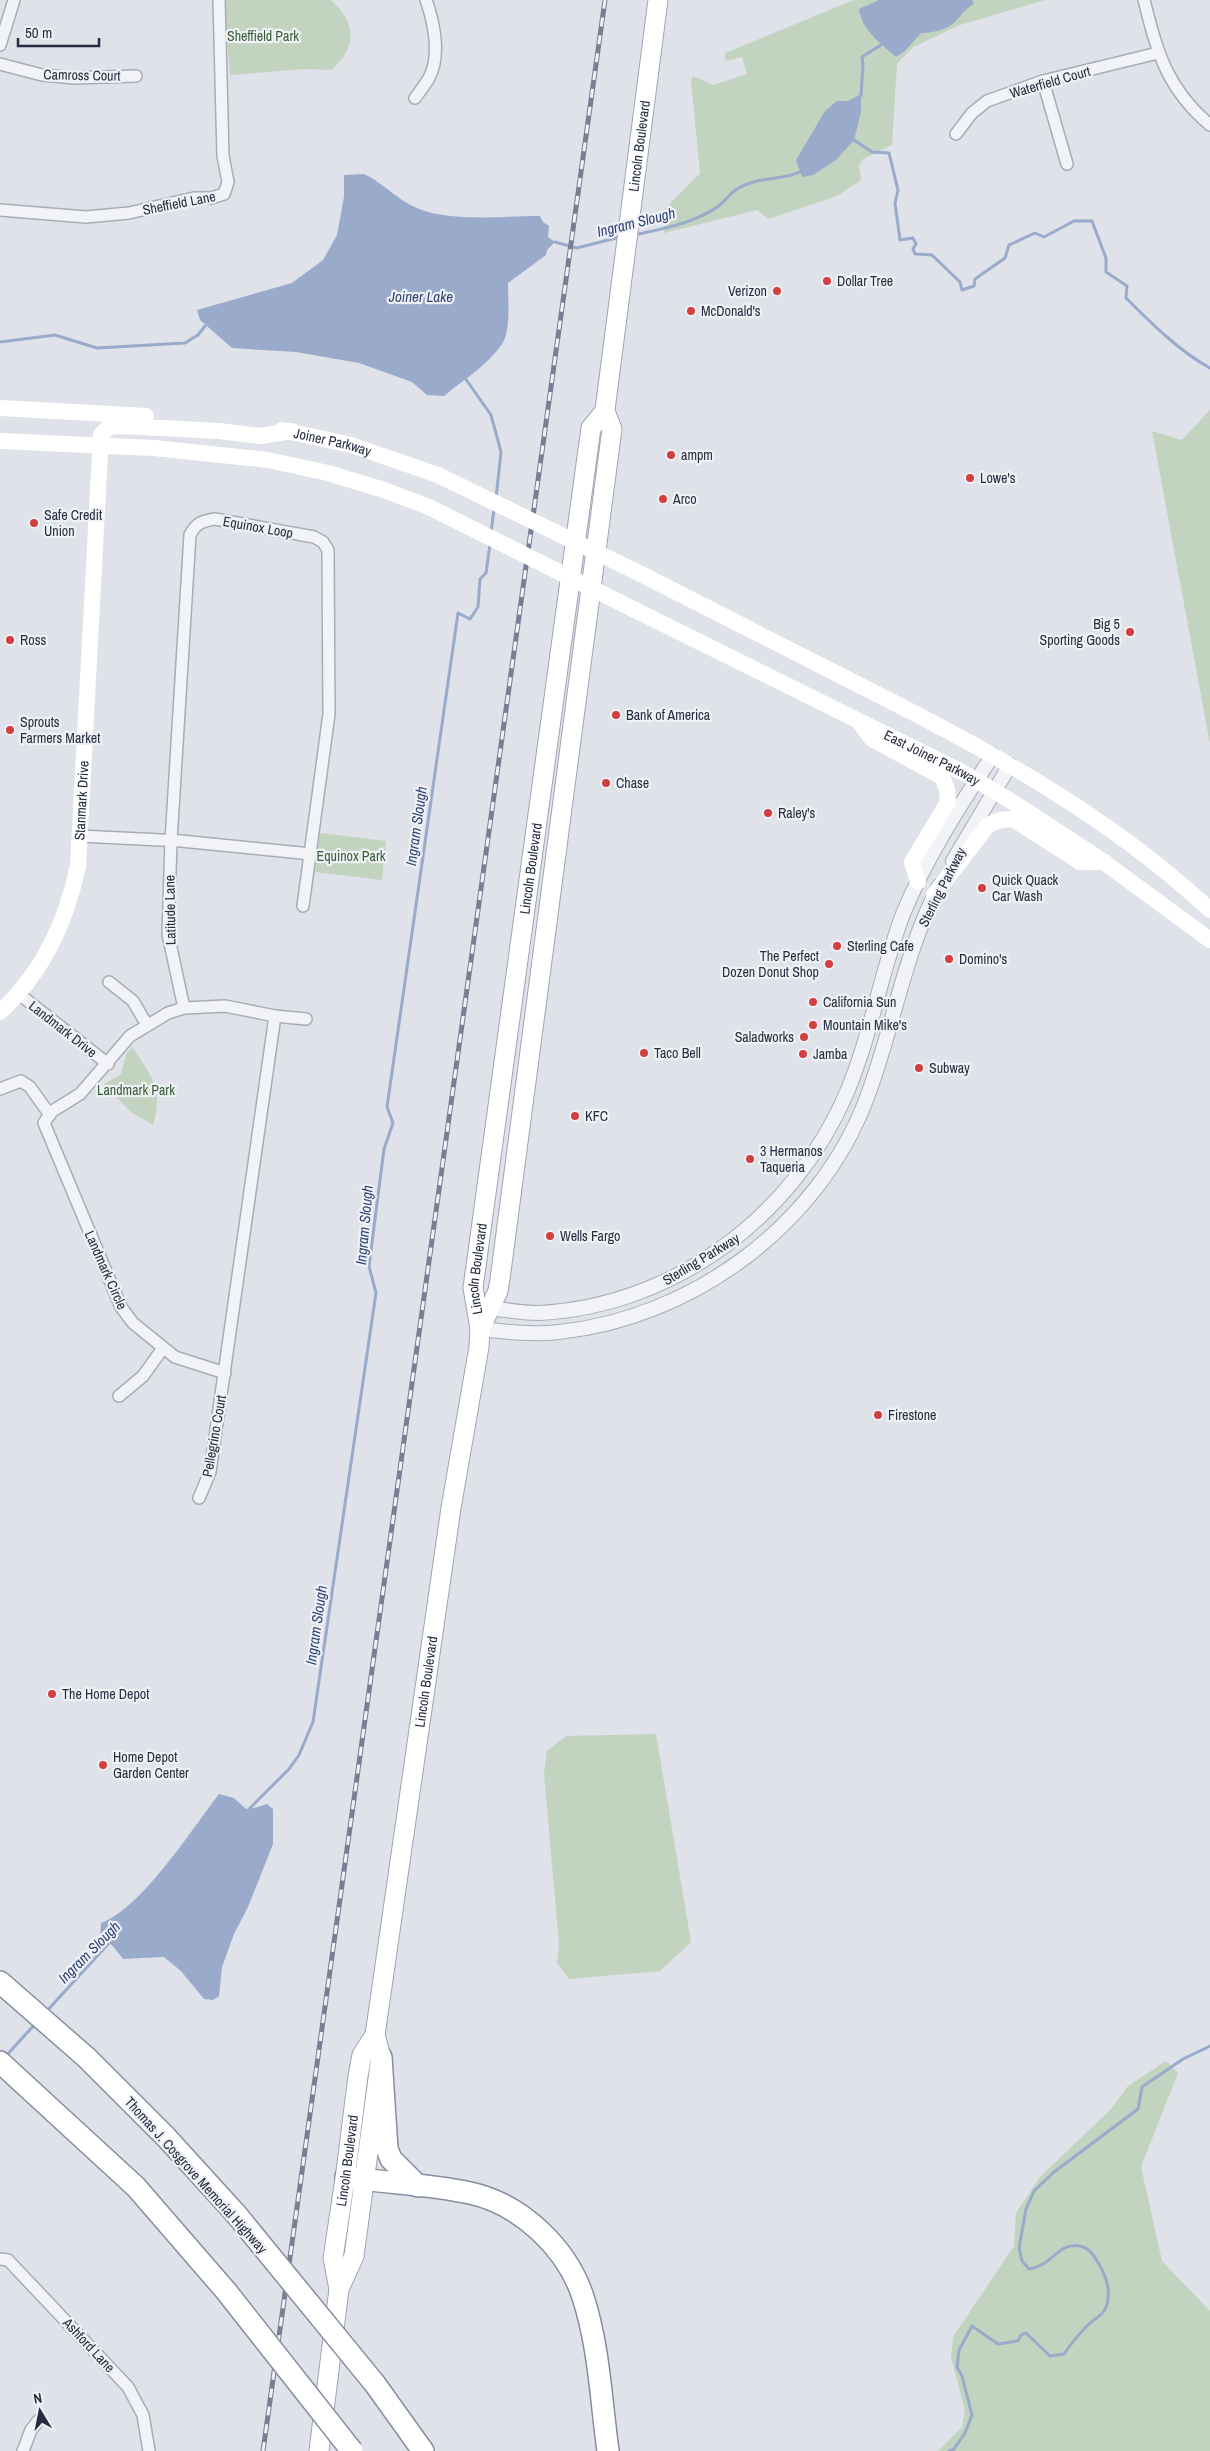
<svg xmlns="http://www.w3.org/2000/svg" width="1210" height="2451" font-family="'Archivo Narrow',sans-serif">
  <style>
    .green { fill: #c2d3c0 }
    .water { fill: #99aaca }
    .lines { fill: none; stroke-linecap: round; stroke-linejoin: round }
    .stream { stroke: #99aaca; stroke-width: 3 }
    .minor-casing { stroke: #a8acb7; stroke-width: 14 }
    .tertiary-casing { stroke: #a8acb7; stroke-width: 16 }
    .primary-casing { stroke: #9ea4b5; stroke-width: 21 }
    .motorway-casing { stroke: #868da0; stroke-width: 24 }
    .minor { stroke: #f2f3f7; stroke-width: 11 }
    .tertiary { stroke: #f2f3f7; stroke-width: 14 }
    .secondary { stroke: #fff; stroke-width: 16 }
    .primary { stroke: #fff; stroke-width: 19 }
    .motorway { stroke: #fff; stroke-width: 21 }
    .rail-casing { stroke: #787e93; stroke-width: 5 }
    .rail { stroke: #eff1f6; stroke-width: 3; stroke-dasharray: 9; stroke-linecap: butt }
    .motorway-bridge-casing { stroke: #868da0; stroke-width: 24; stroke-linecap: butt }
    .secondary-bridge { stroke: #fff; stroke-width: 16 }
    .motorway-bridge { stroke: #fff; stroke-width: 21 }
    .poi-dot { fill: #d33f40; stroke: #eff1f6; stroke-width: 2 }
    .labels { text-anchor: middle; dominant-baseline: central; stroke-width: 4.5; stroke-linejoin: round; paint-order: stroke }
    .park-label { font-size: 14px; fill: #365d34; stroke: #eff1f6 }
    .street-label { font-size: 14px; fill: #272d41; stroke: #eff1f6 }
    .poi-label { font-size: 14px; fill: #272d41; stroke: #eff1f6; text-anchor: start }
    .water-label { font-size: 15px; font-style: italic; fill: #304576; stroke: #eff1f6 }
  </style>
  <rect width="100%" height="100%" fill="#dfe2e9"/>
  <g class="green">
    <path d="M224,0H331C356,23 358,47 331,70L306,69L230,75Z"/>
    <polygon points="854,0 1045,0 960,25 913,47 897,64 892,145 863,159 859,166 861,180 837,196 768,219 757,210 664,233 663,211 700,173 691,80 693,76 713,85 747,74 742,57 725,61 725,53"/>
    <polygon points="1210,410 1210,744 1152,431 1182,440"/>
    <polygon points="320,833 386,841 382,880 315,872"/>
    <path d="M132,1047C151,1075 164,1089 153,1125L131,1112L104,1084L121,1074L126,1055Z"/>
    <polygon points="656,1734 691,1942 660,1971 569,1979 557,1963 559,1944 544,1773 547,1751 566,1736"/>
    <polygon points="1166,2061 1178,2073 1141,2167 1162,2261 1210,2311 1210,2451 938,2451 962,2427 965,2411 951,2357 953,2337 1014,2246 1016,2213 1040,2177 1111,2109 1128,2086"/>
  </g>
  <g class="water">
    <path d="M879,0H972L974,4C961,12 964,13 956,21C947,30 932,33 921,33L905,51L896,57C882,45 861,29 859,9Z"/>
    <polygon points="861,94 861,112 854,140 836,160 813,175 802,177 796,160 825,111 837,101 848,101"/>
    <path d="M364,174C384,183 398,201 419,209C453,222 503,216 540,216L543,222L549,226L548,237L555,242L547,250L546,255L508,283C508,299 511,331 502,344C488,365 463,380 444,396L427,395L412,382L359,363L296,352L232,348L200,320L197,310L292,283L323,260L337,235L344,197V175Z"/>
    <path d="M219,1794L234,1798L247,1810L267,1804L273,1809V1844L248,1907L234,1934L222,1967L219,1996L213,2000L204,1999L181,1971L164,1957L123,1959L112,1945L100,1939L101,1923C142,1908 192,1829 219,1794Z"/>
  </g>
  <g class="lines">
    <g class="stream">
      <polyline points="861,96 863,65 862,57 884,43"/>
      <path d="M851,138L872,152L889,153L898,190L895,203L900,240L913,238L916,244L913,249L915,254L932,255L960,282L962,290L974,286L975,279L1005,258L1009,245L1035,233L1044,237L1074,221H1092L1106,258V272L1127,286L1126,298C1151,323 1179,351 1210,368"/>
      <path d="M634,235C662,229 696,223 720,205C726,200 730,193 737,189C757,176 783,181 802,171"/>
      <polyline points="555,242 577,248 620,237"/>
      <polyline points="0,342 55,335 97,348 185,343 198,335 205,326"/>
      <polyline points="465,378 491,415 501,452 496,498"/>
      <polyline points="491,533 494,509"/>
      <polyline points="246,1812 289,1769 299,1755 313,1722 376,1293 369,1266 384,1149 393,1123 387,1107 458,613 470,619 478,607 480,579 486,573 490,544"/>
      <polyline points="45,2013 110,1942"/>
      <polyline points="5,2057 36,2023"/>
      <path d="M949,2451L954,2449L965,2433L972,2415L962,2376L957,2367L959,2350L972,2326L998,2344L1018,2341L1021,2335L1026,2333L1050,2356L1064,2354C1071,2344 1078,2335 1086,2327C1091,2321 1100,2317 1104,2311C1113,2295 1107,2278 1099,2264C1094,2256 1090,2248 1080,2246C1058,2242 1052,2266 1029,2269L1022,2261L1019,2248L1026,2209L1034,2191L1054,2172L1138,2109L1142,2087L1183,2059L1210,2046"/>
    </g>
    <g class="minor-casing">
      <g id="minor">
        <path d="M1144,0C1157,52 1167,89 1210,125"/>
        <polyline points="0,45 14,0"/>
        <polyline points="0,64 42,75 75,78 136,76"/>
        <polyline points="1043,81 1067,164"/>
        <path d="M415,98C420,91 425,85 429,78C441,56 434,22 426,0"/>
        <polyline points="956,134 972,113 987,101 1043,81 1158,53"/>
        <polyline points="0,210 86,217 129,213 194,198 211,198 224,194 228,182 223,156 219,0"/>
        <polyline points="80,836 181,841 311,854"/>
        <polyline points="109,982 133,1001 147,1025"/>
        <polyline points="19,994 108,1064"/>
        <path d="M184,1008L168,934L171,841L190,535C196,523 202,521 215,519L314,537L323,542L328,550L329,714L303,906"/>
        <polyline points="275,1016 306,1019"/>
        <polyline points="0,1089 21,1081 30,1087 50,1115"/>
        <polyline points="119,1396 143,1376 163,1348"/>
        <polyline points="199,1498 210,1472 275,1016 225,1006 184,1008 168,1013 130,1036 80,1094 51,1112 44,1123 121,1307 133,1323 175,1357 225,1373"/>
        <polyline points="0,2259 8,2260 128,2387 143,2415 149,2451"/>
        <polyline points="23,2451 31,2430 38,2421"/>
      </g>
    </g>
    <g class="tertiary-casing">
      <g id="tertiary">
        <polyline points="953,861 1010,765"/>
        <path d="M482,1307C500,1309 520,1313 539,1313C675,1306 795,1215 847,1092C871,1035 881,972 903,914C926,858 960,805 993,755"/>
        <path d="M480,1329C507,1332 533,1335 559,1332C692,1318 818,1226 866,1100C893,1030 904,953 939,886"/>
      </g>
    </g>
    <g class="primary-casing">
      <g id="primary">
        <path id="s4" d="M480,1329L498,1291L500,1279L612,429L605,411L606,402L658,0"/>
        <path id="s5" d="M339,2289L333,2258L345,2179L358,2076L362,2055L375,2035"/>
        <path id="s6" d="M319,2451L339,2289L354,2256L381,2057L375,2035L451,1508L479,1347L480,1329L473,1288L591,428L605,411"/>
      </g>
    </g>
    <g class="motorway-casing">
      <g id="motorway">
        <polyline points="0,1982 87,2058 166,2137 236,2214"/>
        <polyline points="381,2057 387,2149 391,2159 418,2186"/>
        <polyline points="0,2062 136,2187 226,2291"/>
        <path d="M346,2177C387,2183 429,2184 470,2193C521,2204 567,2248 583,2297C599,2346 601,2400 608,2451"/>
        <polyline points="375,2384 423,2451"/>
      </g>
    </g>
    <use href="#minor" class="minor"/>
    <use href="#tertiary" class="tertiary"/>
    <g class="secondary">
      <polyline points="0,408 146,416"/>
      <path id="s1" d="M282,430L351,445L438,475"/>
      <polyline points="0,441 154,448 268,460 328,473 384,490 429,507"/>
      <path d="M641,574C713,611 785,647 857,684C983,747 1107,814 1210,910"/>
      <path id="s2" d="M633,609L962,772L1019,806L1101,860L1210,940"/>
      <polyline points="860,723 872,739 942,777 947,789 948,802 912,862 918,882"/>
      <polyline points="934,895 988,825 1000,820 1013,819 1080,862 1105,862"/>
      <path id="s3" d="M0,1012C43,973 66,923 78,866L101,435L109,427L122,426L219,431L260,436L292,431"/>
    </g>
    <use href="#primary" class="primary"/>
    <use href="#motorway" class="motorway"/>
    <g class="rail-casing">
      <polyline id="rail" points="263,2451 605,0"/>
    </g>
    <use href="#rail" class="rail"/>
    <g class="motorway-bridge-casing">
      <g id="motorway-bridge">
        <polyline points="236,2214 375,2384"/>
        <polyline points="226,2291 352,2451"/>
      </g>
    </g>
    <g class="secondary-bridge">
      <polyline points="438,475 641,574"/>
      <polyline points="429,507 633,609"/>
    </g>
    <use href="#motorway-bridge" class="motorway-bridge"/>
  </g>
  <g class="poi-dot">
    <circle cx="827" cy="281" r="5"/>
    <circle cx="777" cy="291" r="5"/>
    <circle cx="691" cy="311" r="5"/>
    <circle cx="671" cy="455" r="5"/>
    <circle cx="970" cy="478" r="5"/>
    <circle cx="663" cy="499" r="5"/>
    <circle cx="34" cy="523" r="5"/>
    <circle cx="1130" cy="632" r="5"/>
    <circle cx="10" cy="640" r="5"/>
    <circle cx="616" cy="715" r="5"/>
    <circle cx="10" cy="730" r="5"/>
    <circle cx="606" cy="783" r="5"/>
    <circle cx="768" cy="813" r="5"/>
    <circle cx="982" cy="888" r="5"/>
    <circle cx="837" cy="946" r="5"/>
    <circle cx="949" cy="959" r="5"/>
    <circle cx="829" cy="964" r="5"/>
    <circle cx="813" cy="1002" r="5"/>
    <circle cx="813" cy="1025" r="5"/>
    <circle cx="804" cy="1037" r="5"/>
    <circle cx="644" cy="1053" r="5"/>
    <circle cx="803" cy="1054" r="5"/>
    <circle cx="919" cy="1068" r="5"/>
    <circle cx="575" cy="1116" r="5"/>
    <circle cx="750" cy="1159" r="5"/>
    <circle cx="550" cy="1236" r="5"/>
    <circle cx="878" cy="1415" r="5"/>
    <circle cx="52" cy="1694" r="5"/>
    <circle cx="103" cy="1765" r="5"/>
  </g>
  <g class="labels">
    <g class="park-label">
      <text x="263" y="36">Sheffield Park</text>
      <text x="351" y="856">Equinox Park</text>
      <text x="136" y="1090">Landmark Park</text>
    </g>
    <g class="street-label">
      <text transform="translate(82 75) rotate(1)">Camross Court</text>
      <text transform="translate(1050 82) rotate(-16)">Waterfield Court</text>
      <text stroke="none"><textPath href="#s4" startOffset="1198">Lincoln Boulevard</textPath></text>
      <text transform="translate(179 203) rotate(-11)">Sheffield Lane</text>
      <text stroke="none"><textPath href="#s1" startOffset="52">Joiner Parkway</textPath></text>
      <text transform="translate(258 527) rotate(10)">Equinox Loop</text>
      <text stroke="none"><textPath href="#s2" startOffset="334">East Joiner Parkway</textPath></text>
      <text stroke="none"><textPath href="#s3" startOffset="234">Stanmark Drive</textPath></text>
      <text stroke="none"><textPath href="#s6" startOffset="1602">Lincoln Boulevard</textPath></text>
      <text transform="translate(942 887) rotate(-63)">Sterling Parkway</text>
      <text transform="translate(170 910) rotate(-91)">Latitude Lane</text>
      <text transform="translate(63 1029) rotate(38)">Landmark Drive</text>
      <text transform="translate(701 1259) rotate(-31)">Sterling Parkway</text>
      <text stroke="none"><textPath href="#s6" startOffset="1198">Lincoln Boulevard</textPath></text>
      <text transform="translate(106 1270) rotate(66)">Landmark Circle</text>
      <text transform="translate(214 1436) rotate(-80)">Pellegrino Court</text>
      <text stroke="none"><textPath href="#s6" startOffset="780">Lincoln Boulevard</textPath></text>
      <text stroke="none"><textPath href="#s5" startOffset="130">Lincoln Boulevard</textPath></text>
      <text transform="translate(196 2175) rotate(48)">Thomas J. Cosgrove Memorial Highway</text>
      <text transform="translate(89 2345) rotate(47)">Ashford Lane</text>
    </g>
    <g class="poi-label">
      <text x="837" y="281">Dollar Tree</text>
      <text x="767" y="291" text-anchor="end">Verizon</text>
      <text x="701" y="311">McDonald's</text>
      <text x="681" y="455">ampm</text>
      <text x="980" y="478">Lowe's</text>
      <text x="673" y="499">Arco</text>
      <text x="44" y="515">Safe Credit<tspan x="44" dy="16">Union</tspan></text>
      <text x="1120" y="624" text-anchor="end">Big 5<tspan x="1120" dy="16">Sporting Goods</tspan></text>
      <text x="20" y="640">Ross</text>
      <text x="626" y="715">Bank of America</text>
      <text x="20" y="722">Sprouts<tspan x="20" dy="16">Farmers Market</tspan></text>
      <text x="616" y="783">Chase</text>
      <text x="778" y="813">Raley's</text>
      <text x="992" y="880">Quick Quack<tspan x="992" dy="16">Car Wash</tspan></text>
      <text x="847" y="946">Sterling Cafe</text>
      <text x="819" y="956" text-anchor="end">The Perfect<tspan x="819" dy="16">Dozen Donut Shop</tspan></text>
      <text x="959" y="959">Domino's</text>
      <text x="823" y="1002">California Sun</text>
      <text x="823" y="1025">Mountain Mike's</text>
      <text x="794" y="1037" text-anchor="end">Saladworks</text>
      <text x="654" y="1053">Taco Bell</text>
      <text x="813" y="1054">Jamba</text>
      <text x="929" y="1068">Subway</text>
      <text x="585" y="1116">KFC</text>
      <text x="760" y="1151">3 Hermanos<tspan x="760" dy="16">Taqueria</tspan></text>
      <text x="560" y="1236">Wells Fargo</text>
      <text x="888" y="1415">Firestone</text>
      <text x="62" y="1694">The Home Depot</text>
      <text x="113" y="1757">Home Depot<tspan x="113" dy="16">Garden Center</tspan></text>
    </g>
    <g class="water-label">
      <text transform="translate(636 222) rotate(-14)">Ingram Slough</text>
      <text x="421" y="296">Joiner Lake</text>
      <text transform="translate(416 826) rotate(-82)">Ingram Slough</text>
      <text transform="translate(364 1225) rotate(-85)">Ingram Slough</text>
      <text transform="translate(316 1625) rotate(-82)">Ingram Slough</text>
      <text transform="translate(89 1952) rotate(-45)">Ingram Slough</text>
    </g>
  </g>
  <g transform="translate(40 2411) rotate(350)" stroke="#eff1f6" stroke-width="4" paint-order="stroke">
  <path d="M0-4L9 19L0 12L-9 19Z" fill="#272d41"/>
  <text y="-8" font-size="14" font-weight="bold" text-anchor="middle" fill="#272d41">N</text>
  </g>
  <path d="M18 38v8h81v-8" fill="none" stroke="#272d41" stroke-width="2.5"/>
  <text x="25" y="38" font-size="15" fill="#272d41" stroke="#eff1f6" stroke-width="4" paint-order="stroke">50 m</text>
</svg>
